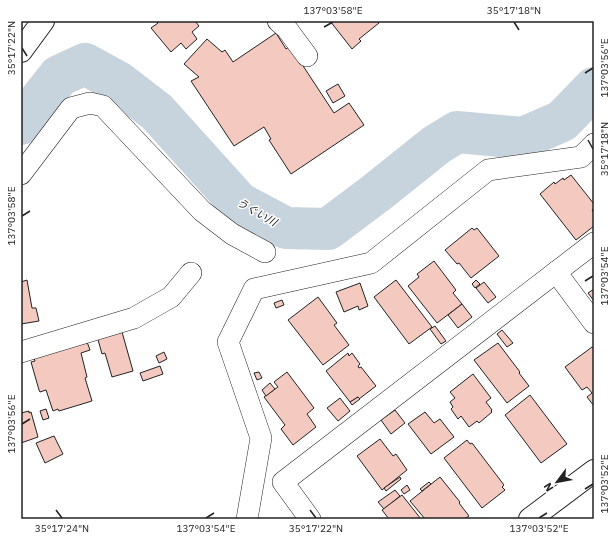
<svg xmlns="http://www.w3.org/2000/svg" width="615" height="540" font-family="'IBM Plex Sans','Noto Sans JP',sans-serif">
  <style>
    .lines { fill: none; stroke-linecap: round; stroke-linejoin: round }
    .river { stroke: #c7d3dd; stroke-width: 42 }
    .building { fill: #f3c9c0; stroke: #222 }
    .street-casing { stroke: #222; stroke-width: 22 }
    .secondary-casing { stroke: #222; stroke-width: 24 }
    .primary-casing { stroke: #222; stroke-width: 24 }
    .street { stroke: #fff; stroke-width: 21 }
    .secondary { stroke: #fff; stroke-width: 22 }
    .primary { stroke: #fff; stroke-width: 22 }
    .ticks { fill: none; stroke: #222; stroke-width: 1.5 }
    .labels { text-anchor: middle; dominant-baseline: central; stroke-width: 3; stroke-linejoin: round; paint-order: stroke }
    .water-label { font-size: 11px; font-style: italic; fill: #222; stroke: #fff }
    .neatline { fill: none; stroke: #222; stroke-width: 1.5 }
    .ticks-label { font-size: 10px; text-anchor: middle; fill: #222 }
  </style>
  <rect width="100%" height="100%" fill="#fff"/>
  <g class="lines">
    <polyline class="river" points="21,124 59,76 85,64 118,82 157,112 239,203 286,228 328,229 376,193 436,145 457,132 523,138 562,121 594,88"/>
  </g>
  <g class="building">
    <polygon points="156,21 195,21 199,26 192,32 197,39 186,49 181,43 171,52 151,28 158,23"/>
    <polygon points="330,21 377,21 379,23 359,39 361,41 352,49"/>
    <polygon points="276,33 286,49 290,46 334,113 349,103 364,125 291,174 269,140 271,139 264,127 234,146 191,81 199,77 184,64 207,39 222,52 225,50 233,62"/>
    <polygon points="338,84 345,96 333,103 326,91"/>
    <polygon points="571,175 594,204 594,209 592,210 594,213 594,226 576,240 540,194 554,182 555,184 563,178 564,180"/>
    <polygon points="472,228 474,230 477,228 499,256 471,278 459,263 457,264 445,250"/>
    <polygon points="434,261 456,290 453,293 462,304 437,323 408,286 419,277 417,274"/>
    <polygon points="27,280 32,308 36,308 39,321 21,324 21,282"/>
    <polygon points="396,280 432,327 409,344 374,297"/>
    <polygon points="476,280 480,284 475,288 472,284"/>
    <polygon points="484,282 496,297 488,303 476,288"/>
    <polygon points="360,283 368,306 359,310 358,306 344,312 336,292"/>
    <polygon points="594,289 594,301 588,293"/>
    <polygon points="318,297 337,323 334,325 349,345 323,365 288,320"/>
    <polygon points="282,300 284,305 276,308 274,303"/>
    <polygon points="462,304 472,317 458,328 448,315"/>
    <polygon points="435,326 446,341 441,344 430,329"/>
    <polygon points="502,330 513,343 507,347 497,334"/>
    <polygon points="122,332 133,371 112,377 105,353 102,354 97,336"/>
    <polygon points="86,339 90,350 81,353 87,377 85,378 92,401 59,411 58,409 53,411 46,390 40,392 39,390 31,362 35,361 32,353"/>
    <polygon points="498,343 520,372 519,373 529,386 507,403 474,360"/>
    <polygon points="592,347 594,349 594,406 587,397 592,393 587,387 582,390 565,367"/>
    <polygon points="164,352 167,359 159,363 156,356"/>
    <polygon points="348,353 349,356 352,353 360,364 358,366 359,368 361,367 376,386 359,399 358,397 350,402 326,371"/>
    <polygon points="160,366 163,374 143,381 140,373"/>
    <polygon points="259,372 262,378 257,380 254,373"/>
    <polygon points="287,372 314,408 307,414 316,427 293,445 281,429 285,425 264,397 278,387 274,382"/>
    <polygon points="473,374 491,398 486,402 492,410 491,411 492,412 479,423 477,421 469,427 461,416 458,419 451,409 453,407 450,402 455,398 450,392"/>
    <polygon points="270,383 275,389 266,396 262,390"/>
    <polygon points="530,395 567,444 541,463 505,415"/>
    <polygon points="358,397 360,399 352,405 350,402"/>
    <polygon points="340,398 350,411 338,421 327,408"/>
    <polygon points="46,409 49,418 43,420 40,411"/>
    <polygon points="395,410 405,423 391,434 381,420"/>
    <polygon points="29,411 29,413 31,412 38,437 21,443 21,413"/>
    <polygon points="425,412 434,423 440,419 454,437 431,454 408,424"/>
    <polygon points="54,436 63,454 45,463 36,443"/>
    <polygon points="380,439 393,456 396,454 407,470 382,490 357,456"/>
    <polygon points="467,440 470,444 472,443 504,485 502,487 505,490 482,508 444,458"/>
    <polygon points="400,477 401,479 386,491 384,488"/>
    <polygon points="440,477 460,502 459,503 469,516 464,519 425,519 410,501"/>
    <polygon points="429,482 431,484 422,491 420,489"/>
    <polygon points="407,485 410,490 404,494 401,490"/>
    <polygon points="395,490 400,496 384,509 378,502"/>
    <polygon points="402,495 421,519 389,519 382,510"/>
  </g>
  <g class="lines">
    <g class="street-casing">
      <g id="street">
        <polyline points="278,21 287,29 307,56"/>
        <polyline points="21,174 71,108 90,103 103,106 202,211 232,234 265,252"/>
        <polyline points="556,272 594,323"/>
        <polyline points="21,352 134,318 171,297 191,273"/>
        <polyline points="247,519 261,438 228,342 254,289 371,263 488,170 581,157 594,144"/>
        <polyline points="310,519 283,482 594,243"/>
      </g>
    </g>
    <g class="secondary-casing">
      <polyline id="secondary" points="21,51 43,21"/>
    </g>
    <g class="primary-casing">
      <polyline id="primary" points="530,519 594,471"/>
    </g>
    <use href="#street" class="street"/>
    <use href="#secondary" class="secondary"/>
    <use href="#primary" class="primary"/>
  </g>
  <path class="ticks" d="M514,22L519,30M324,27L333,22M22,48L27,56M585,73L593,68M588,140L593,149M22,216L30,211M585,281L593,276M22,424L30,419M585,489L593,484M56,510L62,518M310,510L316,518M206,518L214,513M539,518L547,513"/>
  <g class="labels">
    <g class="water-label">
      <text transform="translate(257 212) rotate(30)">うぐい川</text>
    </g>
  </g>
  <rect width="615" height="540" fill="none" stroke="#ffffff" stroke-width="44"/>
  <g transform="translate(557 482) rotate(238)" stroke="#ffffff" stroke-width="3" paint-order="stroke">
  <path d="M0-3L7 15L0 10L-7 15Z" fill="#222222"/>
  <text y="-6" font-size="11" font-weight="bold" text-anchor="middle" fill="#222222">N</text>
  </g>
  <rect x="22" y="22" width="571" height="496" class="neatline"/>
  <g class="ticks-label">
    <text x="333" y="14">137°03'58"E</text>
    <text x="514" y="14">35°17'18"N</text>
    <text transform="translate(11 48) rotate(-90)" y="4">35°17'22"N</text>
    <text transform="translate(604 68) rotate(-90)" y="4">137°03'56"E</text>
    <text transform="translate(604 149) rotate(-90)" y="4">35°17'18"N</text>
    <text transform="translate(11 216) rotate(-90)" y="4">137°03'58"E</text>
    <text transform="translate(604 276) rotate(-90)" y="4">137°03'54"E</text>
    <text transform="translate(11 424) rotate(-90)" y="4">137°03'56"E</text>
    <text transform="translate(604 484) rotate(-90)" y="4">137°03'52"E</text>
    <text x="62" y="532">35°17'24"N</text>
    <text x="206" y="532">137°03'54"E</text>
    <text x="316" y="532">35°17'22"N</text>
    <text x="539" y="532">137°03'52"E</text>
  </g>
</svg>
